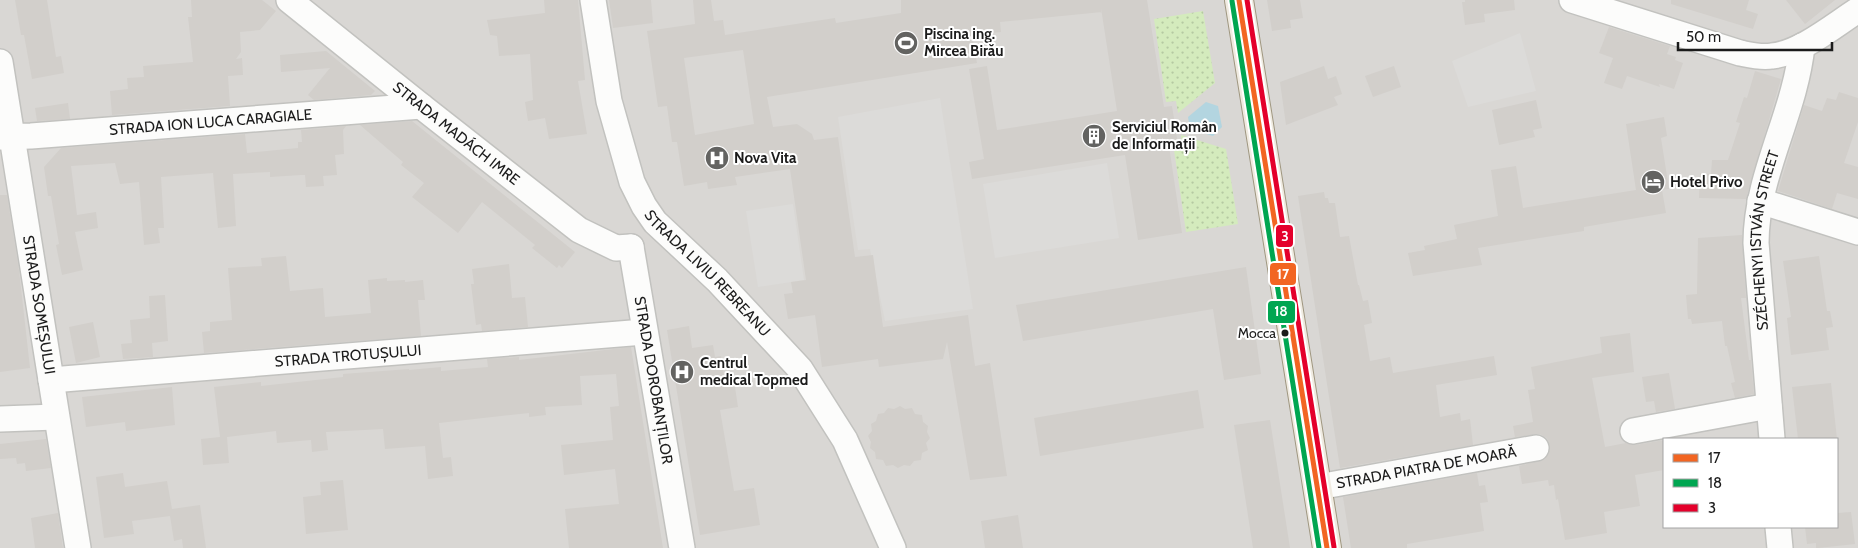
<svg xmlns="http://www.w3.org/2000/svg" width="1858" height="548" font-family="Cabin,sans-serif">
  <style>
    .residential { fill: #d9d7d4; fill-rule: evenodd }
    .grass { fill: url(#grass-dots) }
    .parking { fill: #dcdbd9 }
    .water { fill: #b3d5e0 }
    .building { fill: #d2cfcb; fill-rule: evenodd }
    .lines { fill: none; stroke-linecap: round; stroke-linejoin: round }
    .minor-casing { stroke: #c2c2bf; stroke-width: 28 }
    .major-casing { stroke: #9f9780; stroke-width: 30 }
    .minor { stroke: #fcfcfb; stroke-width: 25 }
    .major { stroke: #f0ebe1; stroke-width: 28 }
    .bus-1-casing { stroke: #fff; stroke-width: 9 }
    .bus-2-casing { stroke: #fff; stroke-width: 9 }
    .bus-3-casing { stroke: #fff; stroke-width: 9 }
    .bus-1 { stroke: #f26522; stroke-width: 5 }
    .bus-2 { stroke: #00a651; stroke-width: 5 }
    .bus-3 { stroke: #e4002b; stroke-width: 5 }
    .bus-dot { fill: #1b1b1b; stroke: #fff; stroke-width: 2 }
    .labels { text-anchor: middle; dominant-baseline: central; stroke-width: 4; stroke-linejoin: round; paint-order: stroke }
    .bus-label { font-size: 14px; fill: #1b1b1b; stroke: #fff; text-anchor: end }
    .poi-label { font-size: 15px; font-weight: bold; fill: #1b1b1b; stroke: #fff; text-anchor: start }
    .street-label { font-size: 15px; fill: #1b1b1b; stroke: #fff }
    .line-badge { stroke: #fff; stroke-width: 2 }
    .badge-label { font-size: 14px; text-anchor: middle; font-weight: bold; fill: #fff }
  </style>
  <defs>
    <pattern id="grass-dots" width="8" height="8" patternUnits="userSpaceOnUse" patternTransform="scale(1.25)"><rect width="8" height="8" fill="#d4ebbd"/><path d="M2 2h.1M6 6h.1" fill="none" stroke="#b5c9a2" stroke-width="1.8" stroke-linecap="round"/></pattern>
  </defs>
  <rect width="100%" height="100%" fill="#eae8e2"/>
  <path class="residential" d="M0,0H1858V548H0ZM1664,439H1837V527H1664Z"/>
  <g class="grass">
    <polygon points="1203,11 1215,83 1178,113 1176,101 1166,102 1154,19"/>
    <polygon points="1181,135 1226,149 1238,224 1186,232 1174,150 1182,148"/>
  </g>
  <g class="parking">
    <polygon points="1520,33 1536,91 1468,107 1452,61"/>
    <polygon points="940,98 973,309 885,321 870,249 858,250 838,117"/>
    <polygon points="1107,163 1119,238 995,258 983,184"/>
    <polygon points="793,204 804,280 758,287 746,211"/>
  </g>
  <polygon class="water" points="1206,102 1218,106 1222,127 1213,136 1190,129 1188,117"/>
  <g class="building">
    <polygon points="15,0 47,0 56,57 61,56 64,73 32,79 24,35 21,35"/>
    <polygon points="191,0 262,0 276,11 260,30 240,32 241,52 236,59 242,58 243,75 228,76 230,106 112,115 110,91 128,89 127,78 144,77 143,66 193,62 188,17 192,17"/>
    <polygon points="544,0 578,0 585,80 578,81 587,134 549,139 545,118 528,121 525,102 533,100 530,54 499,56 497,36 490,35 487,20 545,13"/>
    <polygon points="609,0 651,0 653,23 613,28"/>
    <path d="M693,0H711L714,21L723,20L725,35L835,18L836,23L901,13V0H1147L1164,107L1172,106L1175,125L1178,145L1169,146L1182,233L1138,240L1125,155L972,179L969,162L984,159L969,69L987,66L997,130L1117,111L1101,8L1102,12L1000,22L1001,32L972,35L977,63L767,97L773,127L797,124L812,134L814,140L838,137L855,257L873,255L883,327L968,315L975,366L990,363L1007,476L970,480L947,342L943,359L879,367L878,359L822,367L815,315L788,319L784,294L793,293L791,282L806,280L790,169L735,177L737,185L708,189L707,182L684,186L677,142H672L667,106L658,107L647,31L695,24ZM743,50L754,124L695,135L684,58Z"/>
    <polygon points="1267,0 1300,0 1303,18 1290,20 1291,28 1272,31"/>
    <polygon points="1465,0 1514,0 1515,10 1484,14 1485,22 1465,25 1462,2 1465,2"/>
    <polygon points="1671,0 1749,0 1746,10 1758,14 1753,29 1671,4"/>
    <polygon points="1786,0 1835,0 1805,24"/>
    <polygon points="1609,27 1670,46 1667,54 1676,57 1675,60 1683,63 1674,89 1659,84 1660,87 1627,76 1622,89 1604,83 1613,58 1599,53"/>
    <polygon points="326,51 375,91 371,95 314,100 308,95 330,68 281,72 280,55"/>
    <polygon points="1324,66 1328,79 1336,76 1342,94 1334,97 1338,105 1286,125 1280,82"/>
    <polygon points="1394,66 1401,87 1373,97 1365,76"/>
    <polygon points="1755,71 1781,79 1746,199 1699,198 1700,173 1711,174 1712,160 1728,160 1740,123 1736,122 1744,97 1747,98"/>
    <polygon points="1839,92 1858,98 1858,122 1844,163 1858,167 1858,199 1837,193 1832,209 1778,191 1804,105 1822,111 1827,98 1836,100"/>
    <polygon points="1536,100 1542,128 1533,130 1535,137 1499,145 1492,110"/>
    <polygon points="68,103 70,119 37,121 35,108"/>
    <polygon points="1664,117 1667,136 1661,138 1669,189 1662,190 1666,213 1584,227 1584,231 1478,248 1482,265 1413,276 1408,253 1425,250 1424,246 1457,239 1454,225 1498,216 1491,170 1516,166 1523,208 1636,190 1626,124"/>
    <polygon points="412,121 575,252 562,268 559,265 557,268 532,248 535,245 482,202 458,233 412,197 424,183 401,165 403,162 360,125"/>
    <polygon points="346,126 343,130 344,154 335,155 337,175 323,176 324,186 306,187 305,175 301,175 270,177 270,172 233,174 236,226 218,228 213,173 161,177 164,228 158,228 160,243 144,245 139,182 120,184 115,163 71,166 77,215 96,212 98,228 75,232 83,270 62,275 56,245 59,244 51,196 48,196 44,167 61,148 245,134 247,153 298,148 298,142 302,142 301,130"/>
    <polygon points="1324,192 1325,198 1328,198 1329,203 1335,203 1340,237 1349,236 1358,285 1359,285 1363,301 1368,300 1372,323 1364,325 1370,361 1390,357 1393,373 1494,356 1497,375 1436,385 1440,417 1460,413 1461,421 1470,419 1473,445 1340,468 1298,196"/>
    <polygon points="0,195 7,195 19,270 30,368 0,372"/>
    <polygon points="1742,235 1746,298 1741,298 1749,360 1751,360 1754,394 1735,398 1731,383 1735,382 1727,346 1725,346 1722,321 1692,324 1691,319 1688,319 1686,295 1697,294 1698,238"/>
    <polygon points="286,256 290,291 323,288 325,317 371,313 368,280 387,278 387,281 405,280 405,282 423,280 425,300 418,300 421,336 204,353 202,332 210,331 210,322 232,320 228,268 262,266 261,258"/>
    <polygon points="1819,256 1827,311 1830,311 1833,327 1826,328 1829,350 1791,355 1787,318 1791,317 1783,261"/>
    <polygon points="509,264 512,298 525,297 528,327 482,331 481,324 476,325 471,284 474,284 472,269"/>
    <polygon points="1246,267 1261,374 1224,380 1213,309 1023,341 1016,305"/>
    <polygon points="165,295 168,341 152,343 153,357 123,359 121,344 132,343 130,320 150,318 149,296"/>
    <polygon points="93,322 100,357 76,363 69,327"/>
    <polygon points="689,326 692,348 713,345 715,357 721,356 724,376 733,374 738,407 720,410 734,491 754,488 760,525 700,535 667,330"/>
    <polygon points="1630,333 1634,372 1592,378 1605,447 1626,443 1636,445 1664,440 1664,470 1635,475 1640,506 1604,512 1607,533 1565,540 1558,499 1556,500 1554,485 1549,486 1548,480 1522,484 1519,466 1545,459 1549,453 1550,446 1547,438 1540,434 1515,437 1513,426 1533,422 1528,390 1535,389 1531,367 1602,353 1600,337"/>
    <polygon points="631,347 663,548 569,548 565,509 619,504 615,469 564,475 561,445 613,440 610,407 619,406 616,374 580,376 582,405 545,407 546,415 529,417 529,413 439,423 443,458 451,457 453,476 428,479 425,446 385,449 383,429 326,432 328,450 312,452 311,440 277,443 276,431 227,437 229,463 203,465 201,439 220,437 214,387 261,382 261,386 343,377 343,374 409,369 409,370 441,367 441,371 488,367 487,359 519,357 519,360"/>
    <polygon points="1669,373 1675,409 1656,412 1654,401 1646,402 1642,377"/>
    <polygon points="1831,383 1837,439 1798,439 1792,387"/>
    <polygon points="172,387 175,425 126,431 125,422 86,427 82,397"/>
    <polygon points="1198,390 1204,428 1040,456 1034,418"/>
    <polygon points="900,406 905,409 912,408 915,414 922,415 923,422 928,426 927,432 930,438 926,443 928,450 922,453 921,460 914,461 910,466 904,465 898,468 893,465 886,466 883,460 876,459 875,452 870,448 871,442 868,436 872,431 871,424 876,421 878,414 884,413 888,408 894,409"/>
    <polygon points="1270,420 1290,548 1253,548 1234,425"/>
    <polygon points="46,439 51,468 26,471 25,463 17,464 16,458 0,459 0,444"/>
    <polygon points="123,473 125,487 167,481 172,509 200,505 206,548 183,548 182,539 174,541 170,516 132,521 134,534 104,538 96,477"/>
    <polygon points="1477,473 1479,486 1485,485 1488,502 1480,503 1484,531 1407,544 1407,548 1351,548 1343,497"/>
    <polygon points="343,480 348,530 306,534 303,497 321,495 320,482"/>
    <polygon points="1851,512 1855,544 1818,548 1816,548 1816,543 1807,544 1805,527 1837,527 1837,513"/>
    <polygon points="58,513 63,548 35,548 31,518"/>
    <polygon points="1018,515 1023,548 985,548 981,521"/>
  </g>
  <g class="lines">
    <g class="minor-casing">
      <g id="minor">
        <path id="s1" d="M289,0L421,106L579,230L616,248L631,247"/>
        <path id="s2" d="M593,0L609,101L632,182L644,206L655,222L717,280L800,369L845,440L893,548"/>
        <path d="M1572,0L1740,53C1750,55 1761,58 1772,56C1801,53 1833,26 1858,10"/>
        <path id="s3" d="M0,62L78,548"/>
        <path id="s4" d="M0,137L31,136L421,106"/>
        <polyline points="1760,201 1858,232"/>
        <path id="s5" d="M631,247L682,548"/>
        <path id="s6" d="M51,380L644,332"/>
        <polyline points="0,419 56,417"/>
        <polyline points="1633,431 1769,406"/>
        <path id="s7" d="M1772,439L1756,243C1756,175 1795,114 1802,46"/>
        <path id="s8" d="M1318,487L1536,448"/>
        <polyline points="1778,527 1780,548"/>
      </g>
    </g>
    <g class="major-casing">
      <polyline id="major" points="1239,0 1327,548"/>
    </g>
    <use href="#minor" class="minor"/>
    <use href="#major" class="major"/>
    <g class="bus-1-casing">
      <polyline id="bus-1" points="1239,0 1327,548"/>
    </g>
    <g class="bus-2-casing">
      <polyline id="bus-2" points="1232,1 1319,548"/>
    </g>
    <g class="bus-3-casing">
      <polyline id="bus-3" points="1247,0 1334,547"/>
    </g>
    <use href="#bus-1" class="bus-1"/>
    <use href="#bus-2" class="bus-2"/>
    <use href="#bus-3" class="bus-3"/>
  </g>
  <defs>
    <g id="stadium-disc" transform="scale(1.25)"><circle r="9.5" fill="#636361" stroke="#fff"/><path d="M0-5a6.5 5 0 1 0 0 10a6.5 5 0 1 0 0-10ZM-3.5-1.8h7v3.6h-7Z" fill="#fff"/></g>
    <g id="building-disc" transform="scale(1.25)"><circle r="9.5" fill="#636361" stroke="#fff"/><path d="M-4-6H4V6H1V3H-1V6H-4ZM-2.5-4.3h1.7v1.8h-1.7ZM.8-4.3h1.7v1.8H.8ZM-2.5-1h1.7V.8h-1.7ZM.8-1h1.7V.8H.8Z" fill="#fff"/></g>
    <g id="hospital-disc" transform="scale(1.25)"><circle r="9.5" fill="#636361" stroke="#fff"/><path d="M-5-5h3v3.5h4V-5h3V5h-3V1.5h-4V5h-3Z" fill="#fff"/></g>
    <g id="hotel-disc" transform="scale(1.25)"><circle r="9.5" fill="#636361" stroke="#fff"/><path d="M-6-4.5h1.5V1H6V5H4.5V3h-9V5H-6ZM-4 0a1.8 1.8 0 1 1 3.6 0ZM.5 0V-2.5h3Q6-2.5 6 0Z" fill="#fff"/></g>
  </defs>
  <g fill-rule="evenodd">
    <use href="#stadium-disc" x="906" y="43"/>
    <use href="#building-disc" x="1094" y="136"/>
    <use href="#hospital-disc" x="717" y="158"/>
    <use href="#hotel-disc" x="1653" y="182"/>
    <use href="#hospital-disc" x="682" y="372"/>
  </g>
  <circle class="bus-dot" cx="1285" cy="333" r="4.5"/>
  <g class="labels">
    <g class="bus-label">
      <text x="1276" y="333">Mocca</text>
    </g>
    <g class="poi-label">
      <text x="924" y="34">Piscina ing.<tspan x="924" dy="17">Mircea Birău</tspan></text>
      <text x="1112" y="127">Serviciul Român<tspan x="1112" dy="17">de Informații</tspan></text>
      <text x="734" y="158">Nova Vita</text>
      <text x="1670" y="182">Hotel Privo</text>
      <text x="700" y="363">Centrul<tspan x="700" dy="17">medical Topmed</tspan></text>
    </g>
    <g class="street-label">
      <text stroke="none"><textPath href="#s4" startOffset="211">STRADA ION LUCA CARAGIALE</textPath></text>
      <text stroke="none"><textPath href="#s1" startOffset="214">STRADA MADÁCH IMRE</textPath></text>
      <text stroke="none"><textPath href="#s7" startOffset="200">SZÉCHENYI ISTVÁN STREET</textPath></text>
      <text stroke="none"><textPath href="#s2" startOffset="306">STRADA LIVIU REBREANU</textPath></text>
      <text stroke="none"><textPath href="#s3" startOffset="246">STRADA SOMEȘULUI</textPath></text>
      <text stroke="none"><textPath href="#s6" startOffset="298">STRADA TROTUȘULUI</textPath></text>
      <text stroke="none"><textPath href="#s5" startOffset="135">STRADA DOROBANȚILOR</textPath></text>
      <text stroke="none"><textPath href="#s8" startOffset="110">STRADA PIATRA DE MOARĂ</textPath></text>
    </g>
  </g>
  <g class="line-badge">
    <rect x="1275" y="224" width="19" height="24" rx="5" fill="#e4002b"/>
    <rect x="1269" y="262" width="28" height="24" rx="5" fill="#f26522"/>
    <rect x="1267" y="300" width="29" height="24" rx="5" fill="#00a651"/>
  </g>
  <g class="badge-label">
    <text x="1285" y="241">3</text>
    <text x="1283" y="279">17</text>
    <text x="1281" y="316">18</text>
  </g>
  <rect x="1663" y="438" width="175" height="90" fill="#ffffff" stroke="#a4a4a4"/>
  <rect x="1673" y="454" width="25" height="8" fill="#f26522" stroke="#a4a4a4"/>
  <text x="1708" y="463" font-size="15" fill="#1b1b1b">17</text>
  <rect x="1673" y="479" width="25" height="8" fill="#00a651" stroke="#a4a4a4"/>
  <text x="1708" y="488" font-size="15" fill="#1b1b1b">18</text>
  <rect x="1673" y="504" width="25" height="8" fill="#e4002b" stroke="#a4a4a4"/>
  <text x="1708" y="513" font-size="15" fill="#1b1b1b">3</text>
  <path d="M1678 42v8h154v-8" fill="none" stroke="#1b1b1b" stroke-width="2.5"/>
  <text x="1686" y="42" font-size="15" fill="#1b1b1b" stroke="#ffffff" stroke-width="4" paint-order="stroke">50 m</text>
</svg>
